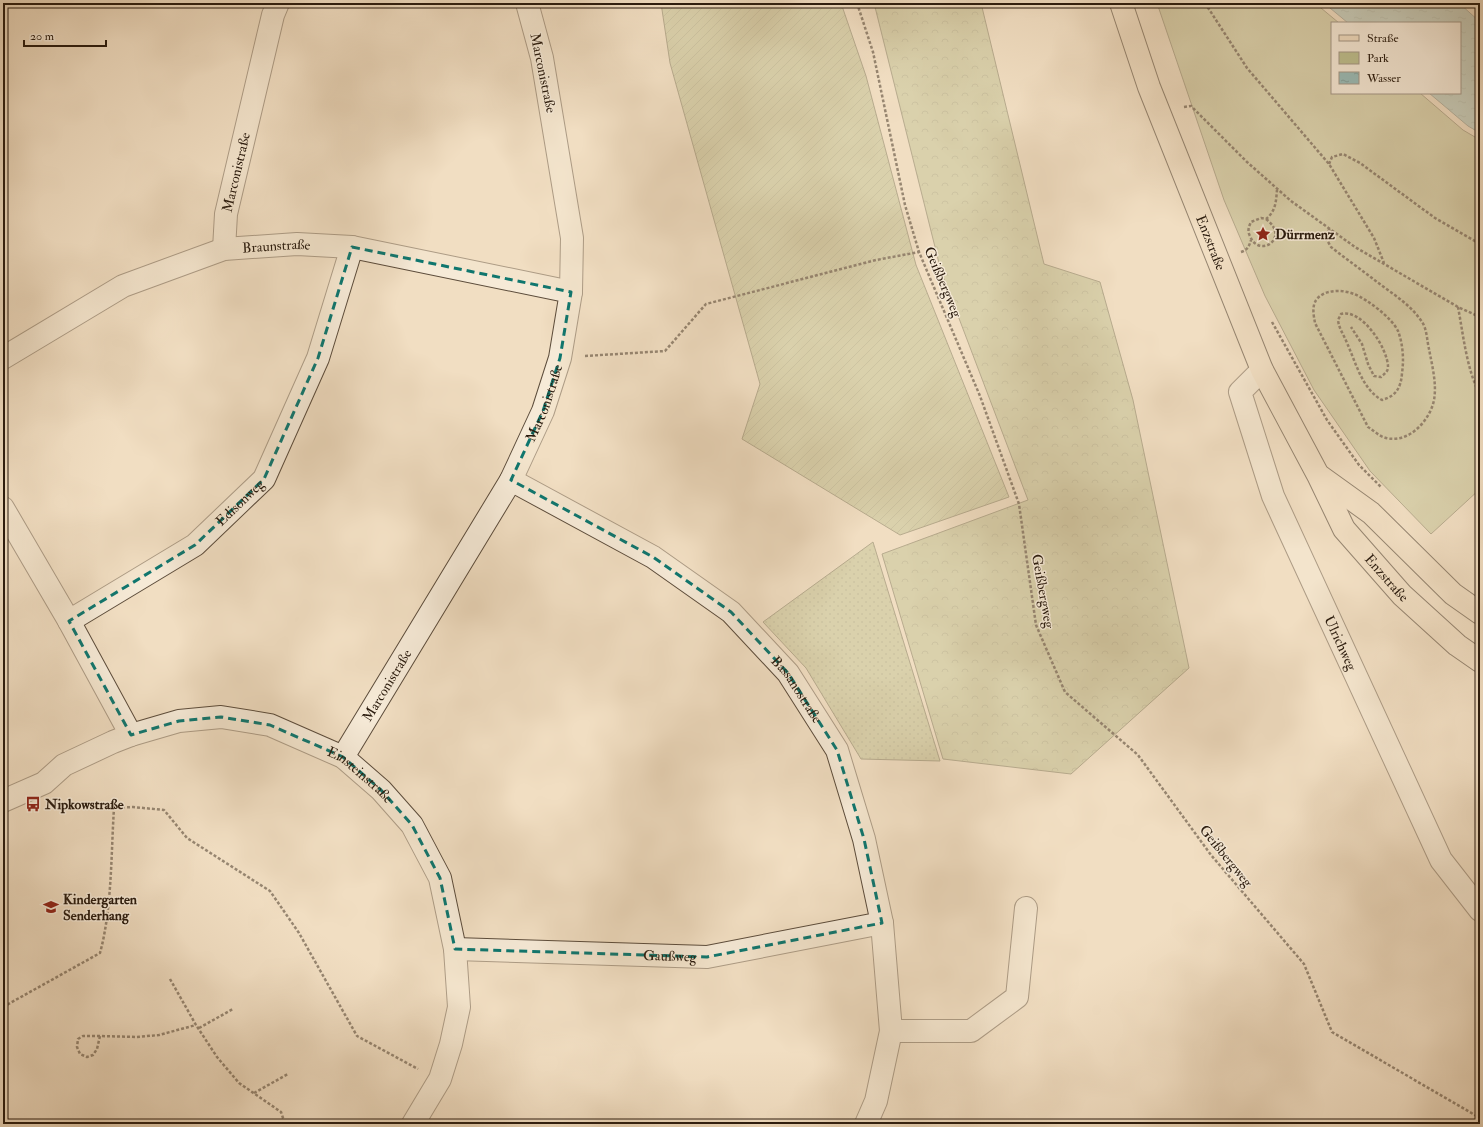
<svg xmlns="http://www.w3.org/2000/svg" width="1483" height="1127" font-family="'IM FELL Double Pica',serif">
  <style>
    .grass { fill: url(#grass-dots); stroke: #746e4f }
    .forest { fill: url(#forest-crowns); stroke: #746e4f }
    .park { fill: #bec090; stroke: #746e4f }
    .garden { fill: url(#garden-furrows); stroke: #746e4f }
    .water { fill: url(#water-ripples); stroke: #6e7c73 }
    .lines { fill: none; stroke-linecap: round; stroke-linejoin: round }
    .minor-casing { stroke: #5c4c3b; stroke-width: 24 }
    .major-casing { stroke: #2a1b0e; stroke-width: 24 }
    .path { stroke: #2a1b0e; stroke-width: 2.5; stroke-dasharray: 3 2; stroke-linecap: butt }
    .minor { stroke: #f6ead7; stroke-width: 22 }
    .major { stroke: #f1dec2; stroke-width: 22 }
    .marked { fill: none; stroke: #0f766e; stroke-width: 3; stroke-dasharray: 8 5; stroke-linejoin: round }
    .labels { text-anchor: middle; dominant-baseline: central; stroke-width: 3; stroke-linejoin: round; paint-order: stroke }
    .street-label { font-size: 14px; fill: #2a1b0e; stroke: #f6ead7 }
    .poi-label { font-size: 14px; font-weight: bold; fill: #2a1b0e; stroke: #f6ead7; text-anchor: start }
  </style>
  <defs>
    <pattern id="grass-dots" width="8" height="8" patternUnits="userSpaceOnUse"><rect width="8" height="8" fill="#bec090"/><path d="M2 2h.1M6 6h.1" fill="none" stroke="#a3a47b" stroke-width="1.8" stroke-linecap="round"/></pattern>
    <pattern id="forest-crowns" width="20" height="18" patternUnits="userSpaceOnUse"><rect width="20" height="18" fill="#bec090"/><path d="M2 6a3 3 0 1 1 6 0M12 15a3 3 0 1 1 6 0" fill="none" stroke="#a3a47b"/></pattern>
    <pattern id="garden-furrows" width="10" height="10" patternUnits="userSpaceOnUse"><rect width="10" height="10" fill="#bec090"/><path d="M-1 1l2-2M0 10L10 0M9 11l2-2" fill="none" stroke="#a3a47b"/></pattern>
    <pattern id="water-ripples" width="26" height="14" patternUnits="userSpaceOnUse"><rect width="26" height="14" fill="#9bbcb7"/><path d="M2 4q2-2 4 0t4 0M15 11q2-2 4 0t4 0" fill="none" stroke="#86a19c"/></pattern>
  </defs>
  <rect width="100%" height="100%" fill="#f1dec2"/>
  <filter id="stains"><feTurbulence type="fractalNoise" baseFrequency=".005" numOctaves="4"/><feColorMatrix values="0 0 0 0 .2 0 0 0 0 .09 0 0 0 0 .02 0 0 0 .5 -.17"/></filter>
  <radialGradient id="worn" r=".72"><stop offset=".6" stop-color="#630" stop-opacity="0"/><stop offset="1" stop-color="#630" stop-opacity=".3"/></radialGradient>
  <polygon class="grass" points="873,542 940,761 861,759 806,668 763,622"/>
  <polygon class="forest" points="874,3 981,3 1044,264 1100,282 1133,400 1189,668 1071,774 943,759 882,554 1028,500 941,271"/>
  <polygon class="park" points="1157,3 1315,3 1339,23 1332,23 1332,93 1420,93 1463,130 1480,140 1480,489 1431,534 1370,471 1314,390 1265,296 1224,200"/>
  <polygon class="garden" points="661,3 841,3 866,76 916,265 1009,497 900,535 742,439 760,384 670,63"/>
  <polygon class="water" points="1324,3 1459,3 1480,22 1480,133 1468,126 1429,93 1460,93 1460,23 1348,23"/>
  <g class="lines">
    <g class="minor-casing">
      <g id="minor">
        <path id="s1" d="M224,249L226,214L273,15L278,3"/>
        <path id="s2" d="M3,358L123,286L224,249L297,244L352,247L571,292"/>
        <path id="s3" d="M1262,370L1240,392L1273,496L1441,860L1480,910"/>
        <path id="s4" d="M511,480L653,557L731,612L788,673L837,750L864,839L882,923L891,1031L876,1101L866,1124"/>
        <polyline points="3,508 69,621 131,735"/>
        <path id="s5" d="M69,621L195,545L264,479L318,358L352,247"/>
        <path id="s6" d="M343,757L511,480L543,411L560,358L571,292L572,238L542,58L527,3"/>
        <path id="s7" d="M3,801L44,783L64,765L113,742L131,735L179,721L221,717L270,725L343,757L381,790L412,825L440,878L455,949L459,1007L451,1044L440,1079L413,1124"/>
        <path id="s8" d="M455,949L707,957L882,923"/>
        <polyline points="891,1031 971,1031 1017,997 1026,908"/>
      </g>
    </g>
    <g class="major-casing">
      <g id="major">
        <path id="s9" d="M1121,3L1149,87L1262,370L1318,475L1344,529L1402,595L1457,645L1480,661"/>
        <polyline points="1321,477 1371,513 1453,594 1480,613"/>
      </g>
    </g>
    <g class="path">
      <polyline points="857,3 873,52 905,205 919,252 980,396 1019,504 1036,625 1065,692 1138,755 1211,855 1304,964 1332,1032 1480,1118"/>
      <polyline points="1205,3 1247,68 1329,164 1374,238 1384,263"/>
      <polyline points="1184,107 1191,106 1247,162 1291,201 1355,247 1458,307 1480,317"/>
      <polyline points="1329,164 1332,157 1343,154 1360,163 1435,218 1480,244"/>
      <path d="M1266,219C1291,238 1259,259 1250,236C1247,231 1249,226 1251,222L1261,218L1266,219C1276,211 1276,201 1277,190"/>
      <path d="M1330,229L1326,233L1327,240L1331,247C1346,259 1362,270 1377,282C1393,294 1411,305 1422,322C1427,329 1427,341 1429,349C1432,365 1437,384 1434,400C1430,421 1407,446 1383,437C1378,435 1373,430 1368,427L1315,323C1314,317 1312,309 1315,302C1317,297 1324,293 1329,292C1337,290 1346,291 1354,294C1367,299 1392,318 1398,331C1403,344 1404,360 1402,373C1401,388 1396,396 1382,400C1362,389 1356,363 1347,343C1344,335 1339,329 1338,320L1341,314C1362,308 1388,349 1388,367C1388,372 1384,374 1381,377L1374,376L1368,364L1362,344L1351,327"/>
      <path d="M1241,252C1247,250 1249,247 1251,240"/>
      <path d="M1458,307C1463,333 1467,372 1480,394"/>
      <polyline points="1272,322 1327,420 1359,465 1381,487"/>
      <polyline points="585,356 665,351 706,304 876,260 919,252"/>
      <polyline points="170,979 196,1025 217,1057 239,1083 281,1112 285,1124"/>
      <path d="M3,1007L100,953C112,909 111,854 114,808L133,807L164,810L187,838L270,891L299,933L357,1036L418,1069"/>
      <polyline points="199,1028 233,1009"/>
      <polyline points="100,1036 83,1036 78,1039 77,1047 80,1054 87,1057 93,1055 97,1049 100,1036 137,1037 159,1035 196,1025"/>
      <polyline points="254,1093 288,1074"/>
    </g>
    <use href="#minor" class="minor"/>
    <use href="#major" class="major"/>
  </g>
  <path d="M0 0H1483V1127H0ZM352,247L571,292L560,358L543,411L511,480L653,557L731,612L788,673L837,750L864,839L882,923L707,957L455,949L440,878L412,825L381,790L343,757L270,725L221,717L179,721L131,735L69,621L195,545L264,479L318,358Z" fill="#f1dec2" fill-opacity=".55" fill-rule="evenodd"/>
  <path class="marked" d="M352,247L571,292L560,358L543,411L511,480L653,557L731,612L788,673L837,750L864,839L882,923L707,957L455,949L440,878L412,825L381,790L343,757L270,725L221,717L179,721L131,735L69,621L195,545L264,479L318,358Z"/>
  <defs>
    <g id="sight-bare" transform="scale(1.2)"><path d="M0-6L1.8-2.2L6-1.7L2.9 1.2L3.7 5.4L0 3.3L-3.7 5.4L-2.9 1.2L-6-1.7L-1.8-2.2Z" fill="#8f2418" stroke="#f6ead7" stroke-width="2.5" paint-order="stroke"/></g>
    <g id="bus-bare" transform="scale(1.2)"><path d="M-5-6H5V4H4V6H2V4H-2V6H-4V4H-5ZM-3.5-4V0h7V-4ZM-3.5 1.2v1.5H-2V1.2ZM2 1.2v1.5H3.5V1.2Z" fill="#8f2418" stroke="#f6ead7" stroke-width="2.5" paint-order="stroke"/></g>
    <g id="school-bare" transform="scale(1.2)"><path d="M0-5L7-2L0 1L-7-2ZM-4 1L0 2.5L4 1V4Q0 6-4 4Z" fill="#8f2418" stroke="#f6ead7" stroke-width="2.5" paint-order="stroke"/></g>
  </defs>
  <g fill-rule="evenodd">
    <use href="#sight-bare" x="1263" y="234"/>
    <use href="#bus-bare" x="33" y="804"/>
    <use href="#school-bare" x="51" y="907"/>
  </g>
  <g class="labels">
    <g class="street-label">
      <text transform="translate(543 73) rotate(78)">Marconistraße</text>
      <text stroke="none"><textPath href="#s1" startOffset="78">Marconistraße</textPath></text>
      <text stroke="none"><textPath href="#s9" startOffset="256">Enzstraße</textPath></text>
      <text stroke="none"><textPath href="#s2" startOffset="300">Braunstraße</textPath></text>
      <text transform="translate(943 282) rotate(67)">Geißbergweg</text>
      <text stroke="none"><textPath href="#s6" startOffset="408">Marconistraße</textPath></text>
      <text stroke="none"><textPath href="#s5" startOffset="209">Edisonweg</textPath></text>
      <text stroke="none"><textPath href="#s9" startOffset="637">Enzstraße</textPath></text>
      <text transform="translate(1043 591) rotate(80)">Geißbergweg</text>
      <text stroke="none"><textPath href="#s3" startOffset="302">Ulrichweg</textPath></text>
      <text stroke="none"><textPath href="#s6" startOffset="84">Marconistraße</textPath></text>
      <text stroke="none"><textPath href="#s4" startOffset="359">Bassanostraße</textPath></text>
      <text stroke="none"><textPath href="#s7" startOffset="391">Einsteinstraße</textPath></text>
      <text transform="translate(1226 856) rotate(51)">Geißbergweg</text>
      <text stroke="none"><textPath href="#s8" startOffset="215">Gaußweg</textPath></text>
    </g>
    <g class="poi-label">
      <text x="1275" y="234">Dürrmenz</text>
      <text x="45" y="804">Nipkowstraße</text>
      <text x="63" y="899">Kindergarten<tspan x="63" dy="16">Senderhang</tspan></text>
    </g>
  </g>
  <rect width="1483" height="1127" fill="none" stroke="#f1dec2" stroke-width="16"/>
  <rect x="4" y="4" width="1475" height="1119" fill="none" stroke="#2a1b0e" stroke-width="2"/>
  <rect x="8" y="8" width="1467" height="1111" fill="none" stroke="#2a1b0e"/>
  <rect x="1331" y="22" width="130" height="72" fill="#f6ead7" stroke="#a49787"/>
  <rect x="1339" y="35" width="20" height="6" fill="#f1dec2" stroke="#a49787"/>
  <text x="1367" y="42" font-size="12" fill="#2a1b0e">Straße</text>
  <rect x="1339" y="52" width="20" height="12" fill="#bec090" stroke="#a49787"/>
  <text x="1367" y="62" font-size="12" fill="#2a1b0e">Park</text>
  <rect x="1339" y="72" width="20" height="12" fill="url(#water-ripples)" stroke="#a49787"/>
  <text x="1367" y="82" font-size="12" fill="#2a1b0e">Wasser</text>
  <path d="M24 40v6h82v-6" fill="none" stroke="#2a1b0e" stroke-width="2"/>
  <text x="30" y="40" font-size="12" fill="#2a1b0e" stroke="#f6ead7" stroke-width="3" paint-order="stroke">20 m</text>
  <rect width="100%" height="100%" filter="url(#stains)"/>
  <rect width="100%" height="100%" fill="url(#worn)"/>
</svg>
